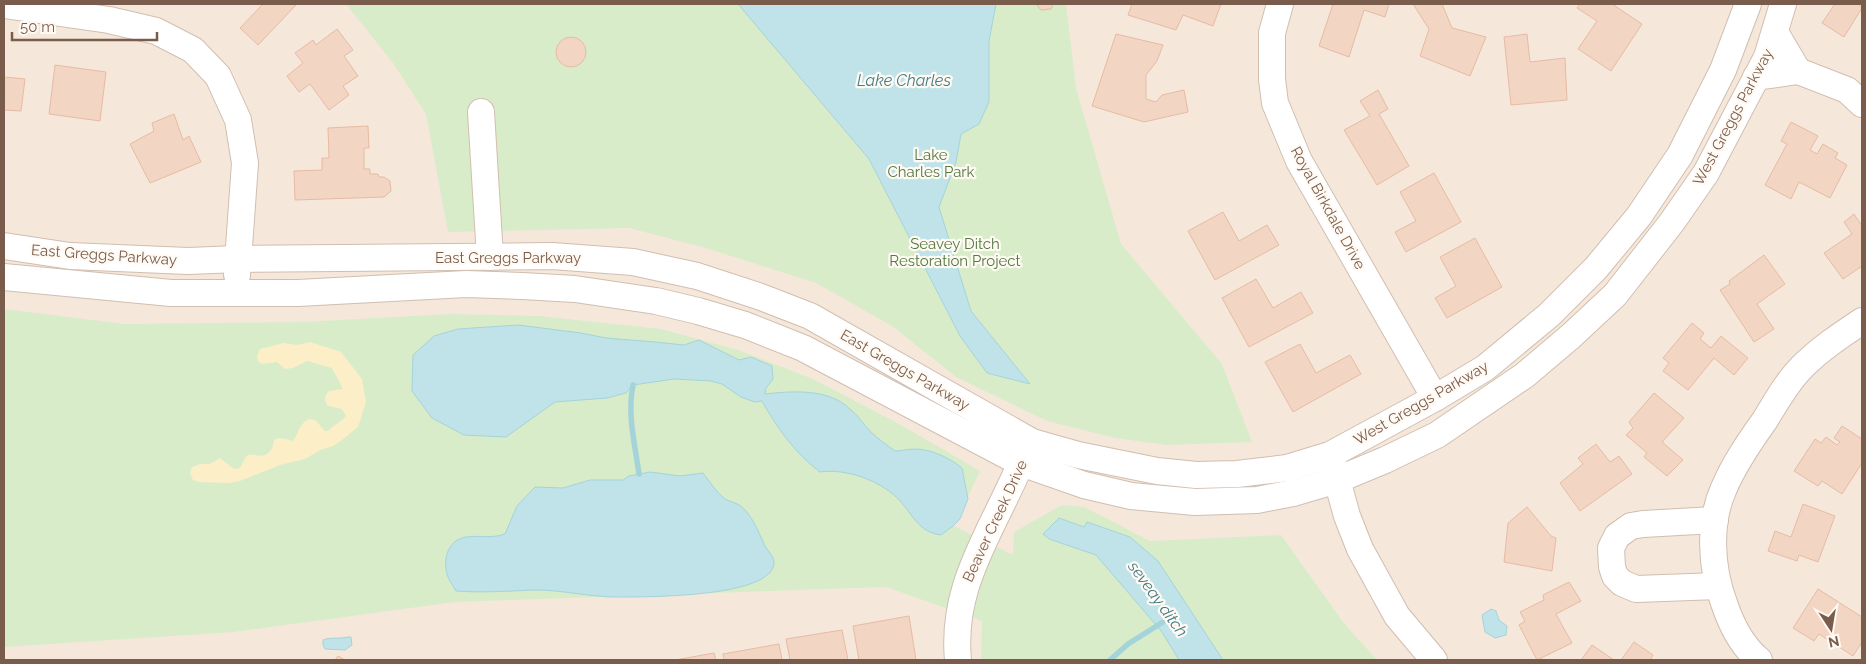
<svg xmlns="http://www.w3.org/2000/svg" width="1866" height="664" font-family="Raleway,sans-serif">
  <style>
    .residential { fill: #f5e8da }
    .green { fill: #d8ecc9 }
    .sand { fill: #fcefc7 }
    .water { fill: #bfe3e8; stroke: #a5d3da }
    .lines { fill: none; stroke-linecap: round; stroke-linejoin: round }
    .stream { stroke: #a5d3da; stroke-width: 5.5 }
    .building { fill: #f3d5c3; stroke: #e6bba3 }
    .minor-casing { stroke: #d1beb0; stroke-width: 28 }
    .minor { stroke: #fff; stroke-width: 26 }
    .labels { text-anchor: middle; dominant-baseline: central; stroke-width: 4.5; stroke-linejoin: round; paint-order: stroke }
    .street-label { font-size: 15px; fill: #7a5c4d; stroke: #fffaf3 }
    .park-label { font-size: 15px; fill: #537a41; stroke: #fffaf3 }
    .water-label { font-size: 16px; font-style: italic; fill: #437c86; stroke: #fffaf3 }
  </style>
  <rect width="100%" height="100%" fill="#fdf6ec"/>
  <rect class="residential" x="4" y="4" width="1858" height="656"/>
  <g class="green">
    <polygon points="346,4 1066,4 1076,88 1121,244 1222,364 1252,442 1167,445 1115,438 1047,421 956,377 892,326 816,283 706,248 629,228 448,232 426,114 393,63"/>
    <polygon points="4,309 125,324 303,322 451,314 539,316 661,329 738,350 813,379 901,425 980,471 954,526 1013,555 1014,532 1062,505 1084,507 1150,541 1281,535 1343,622 1377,660 981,660 982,621 886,587 455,602 234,632 4,647"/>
  </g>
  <path class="sand" d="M310,342L341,352L362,379L366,402L358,427L342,440L333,446L320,450L305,459L280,465L240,481L229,483L198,482L193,480L190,473L192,467L200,464H210L220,458L234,469L240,468L245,458L248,455C255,454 261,458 267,454C280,445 264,433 293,441C300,432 297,426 309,419L315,420L325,431H328C333,425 342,422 346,416L342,409L328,406C324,400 324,397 329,391L343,389L332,368L307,361L293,368L285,369L277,362L262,364L258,361L257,356L260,349L284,343L297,345Z"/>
  <g class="water">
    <polygon points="738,4 996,4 989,41 989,102 979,124 961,134 956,162 939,207 971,311 1030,384 987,373 960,336 869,159"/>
    <path d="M518,325L581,333L606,338L655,342L684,345L699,340L739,360L751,357L772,366L773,379L766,388L765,394C792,391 828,388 850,409C858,415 863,424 871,432C878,439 887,445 895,451C901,451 908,449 915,449C931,449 950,458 962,468L968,499L960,519L953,526L941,535C919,532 914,517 901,502C883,481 846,468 820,472C795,453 777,428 762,401L755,402L741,397L722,384L711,381L674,379L633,385L626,393L607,398L555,402L506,437L464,435L432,418L412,391L413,355L434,336L458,329Z"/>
    <path d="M650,472L680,476L703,473C710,482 716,492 725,499C730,502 738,503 742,507C753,517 759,533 765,546C768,551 774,557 774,562C775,599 637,597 611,597C586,596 561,590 536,590C509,591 483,593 456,591C454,587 450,582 448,577C442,561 447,540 466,537C481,535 490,539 505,534L517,506L535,487L563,488L590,480H623L629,476Z"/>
    <polygon points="1059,518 1084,527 1087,522 1130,537 1158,561 1223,660 1179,660 1162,632 1096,555 1049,539 1043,534"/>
    <polygon points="1491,609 1496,611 1499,620 1507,626 1506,635 1495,638 1485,632 1482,615"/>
    <path d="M348,637H351L352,645L345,650L325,649L323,645V640C330,637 340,639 348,637Z"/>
  </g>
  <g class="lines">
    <g class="stream">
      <path d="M633,385C627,415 635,444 639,474"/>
      <polyline points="1110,660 1128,644 1163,622"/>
    </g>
  </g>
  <g class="building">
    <polygon points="263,4 297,4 258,45 240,28"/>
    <polygon points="1036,4 1053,4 1051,9 1041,10"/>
    <polygon points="1132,4 1221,4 1213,26 1183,15 1176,30 1128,15"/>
    <polygon points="1333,4 1389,4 1385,17 1364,10 1349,57 1319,46"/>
    <polygon points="1413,4 1442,4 1452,28 1486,37 1470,76 1420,56 1429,29"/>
    <polygon points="1580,4 1612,4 1642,24 1611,71 1578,49 1597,21 1577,8"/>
    <polygon points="1835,4 1860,4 1859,5 1862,8 1844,37 1822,23"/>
    <polygon points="337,29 353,50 344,56 358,76 343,86 349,95 329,110 310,84 299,92 287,76 303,63 295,53 313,40 316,45"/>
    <polygon points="1116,34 1163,45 1157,61 1146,75 1146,99 1156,102 1162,95 1184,90 1188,112 1144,122 1092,106"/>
    <polygon points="1527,34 1530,62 1565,58 1567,100 1511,105 1504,37"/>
    <circle cx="571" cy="52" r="15"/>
    <polygon points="55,65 106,72 100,121 49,114"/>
    <polygon points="4,77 25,79 21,111 4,110"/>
    <polygon points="1378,90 1388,109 1379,114 1409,166 1377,185 1344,130 1370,116 1360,101"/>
    <polygon points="174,114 183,140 189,136 201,162 150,183 130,144 154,131 152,123"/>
    <polygon points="1791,122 1818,136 1810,150 1817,154 1823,144 1838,153 1835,158 1847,165 1830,198 1799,182 1791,199 1765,185 1787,144 1781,141"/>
    <polygon points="368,126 369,148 364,148 364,169 370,169 370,174 378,174 379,177 384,177 390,181 391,191 384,197 295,200 294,171 322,170 322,158 329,158 328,128"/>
    <polygon points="1434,173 1461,222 1406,252 1395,232 1416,221 1400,192"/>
    <polygon points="1223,212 1239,241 1267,225 1279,245 1215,280 1188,231"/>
    <polygon points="1854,214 1862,226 1862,266 1843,279 1824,253 1852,234 1844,222"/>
    <polygon points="1475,238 1502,287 1447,318 1435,298 1456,286 1440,257"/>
    <polygon points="1764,255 1785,284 1757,304 1774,329 1754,342 1720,290 1730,284 1729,281"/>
    <polygon points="1256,279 1273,308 1301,292 1313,313 1249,347 1222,298"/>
    <polygon points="1692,323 1704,333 1700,339 1711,348 1721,336 1748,358 1734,375 1714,358 1688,390 1663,371 1669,363 1663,358"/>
    <polygon points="1300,344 1316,373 1350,355 1361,374 1293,412 1265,362"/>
    <polygon points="1654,393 1684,418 1662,442 1683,460 1667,476 1644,457 1647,453 1626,435 1633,428 1629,422"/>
    <polygon points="1842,426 1862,439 1862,463 1842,494 1822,481 1818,486 1794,471 1815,439 1821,443 1826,437 1837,445 1840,442 1834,438"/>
    <polygon points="1596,444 1610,462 1619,456 1632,474 1580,511 1560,483 1583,464 1578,458"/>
    <polygon points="1803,504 1835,516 1818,562 1799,555 1797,561 1768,551 1775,531 1791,537"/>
    <polygon points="1527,507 1551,536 1556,538 1552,571 1504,562 1508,523"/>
    <polygon points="1569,582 1581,601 1556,614 1572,643 1537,660 1519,625 1525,621 1520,612 1544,600 1543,595"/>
    <polygon points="1818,589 1862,617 1862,642 1853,656 1819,634 1814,641 1793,628"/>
    <polygon points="909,616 916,660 859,660 853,626"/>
    <polygon points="842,630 848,660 790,660 786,639"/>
    <polygon points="1634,642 1653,655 1650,660 1621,660"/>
    <polygon points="779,644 782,660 724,660 723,654"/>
    <polygon points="1592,645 1614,660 1581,660"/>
    <polygon points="714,653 716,660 675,660"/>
    <polygon points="338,656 345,660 335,660"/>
  </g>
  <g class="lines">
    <g class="minor-casing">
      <g id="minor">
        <polyline points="1280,4 1272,33 1272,79 1275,103 1299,161 1435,398"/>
        <polyline points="4,5 109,20 156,31 193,50 218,76 238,120 245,163 237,275"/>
        <polyline points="1798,71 1847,90 1862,104"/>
        <polyline points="1756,77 1798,71 1775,32"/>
        <polyline points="481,112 490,257"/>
        <polyline points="4,246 70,256 188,261 238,259 552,256 633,262 697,276 761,297 810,316 1032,442 1078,455 1157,471 1196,475 1237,474 1287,468 1330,455 1435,398 1485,368 1549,315 1596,268 1639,216 1680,155 1723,70 1748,4"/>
        <polyline points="4,277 171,293 298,293 466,284 522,286 575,289 656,301 698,311 745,325 803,348 1021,463 1084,485 1131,496 1195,502 1257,500 1293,493 1337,480 1385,460 1437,435 1525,375 1571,336 1615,295 1672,222 1706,173 1767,57 1783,4"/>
        <polyline points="1333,465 1347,516 1360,549 1397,616 1434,660"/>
        <polyline points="1715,520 1643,524 1631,526 1617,536 1611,548 1612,567 1615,576 1622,583 1636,589 1718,586"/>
        <path d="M958,660C953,607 971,567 994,520C1006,496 1017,472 1029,447"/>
        <path d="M1759,660C1742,646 1731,624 1724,603C1711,568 1708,523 1724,488C1734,464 1750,441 1765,420C1776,402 1787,382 1802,367C1820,349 1841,335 1862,321"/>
      </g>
    </g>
    <use href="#minor" class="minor"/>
  </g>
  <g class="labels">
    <g class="street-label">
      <text transform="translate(1733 117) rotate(-62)">West Greggs Parkway</text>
      <text transform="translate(1328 208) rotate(61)">Royal Birkdale Drive</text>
      <text transform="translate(104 255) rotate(4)">East Greggs Parkway</text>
      <text x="508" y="258">East Greggs Parkway</text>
      <text transform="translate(905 370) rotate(30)">East Greggs Parkway</text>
      <text transform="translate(1421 403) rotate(-30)">West Greggs Parkway</text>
      <text transform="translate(995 521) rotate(-65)">Beaver Creek Drive</text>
    </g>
    <g class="park-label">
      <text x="931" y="155">Lake<tspan x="931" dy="17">Charles Park</tspan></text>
      <text x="955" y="244">Seavey Ditch<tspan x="955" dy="17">Restoration Project</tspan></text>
    </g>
    <g class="water-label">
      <text x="904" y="80">Lake Charles</text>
      <text transform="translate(1158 599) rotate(54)">seveay ditch</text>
    </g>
  </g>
  <rect width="1866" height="664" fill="none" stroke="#7a5c4d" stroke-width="10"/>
  <g transform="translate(1831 629) rotate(168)" stroke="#fffaf3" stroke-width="4" paint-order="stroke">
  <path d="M0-4L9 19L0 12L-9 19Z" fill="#7a5c4d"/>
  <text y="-8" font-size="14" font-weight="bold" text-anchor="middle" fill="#7a5c4d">N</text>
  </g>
  <path d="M12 32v8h145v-8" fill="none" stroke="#7a5c4d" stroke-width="2.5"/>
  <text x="20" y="32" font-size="15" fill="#7a5c4d" stroke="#fffaf3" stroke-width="4" paint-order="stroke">50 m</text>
</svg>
